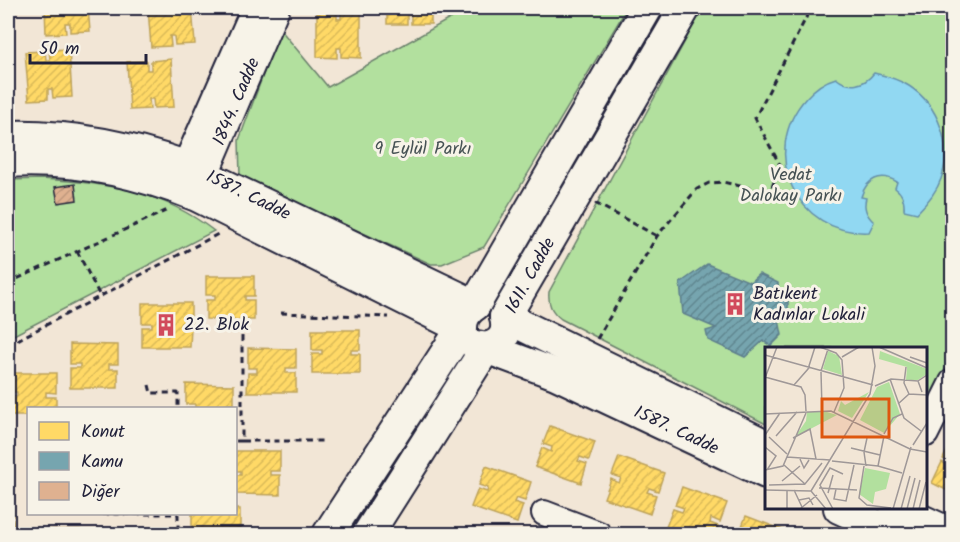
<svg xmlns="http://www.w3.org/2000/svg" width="960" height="542" font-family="Kalam,sans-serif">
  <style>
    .park { fill: #b2e09e; stroke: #6a816c; stroke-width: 1.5 }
    .water { fill: #91d8f2; stroke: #658fa9; stroke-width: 1.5 }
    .homes { fill: url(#homes-hatch); stroke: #bda259; stroke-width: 1.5 }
    .public { fill: url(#public-hatch); stroke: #5d7e8c; stroke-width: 1.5 }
    .building { fill: url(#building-hatch); stroke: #22223b; stroke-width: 1.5 }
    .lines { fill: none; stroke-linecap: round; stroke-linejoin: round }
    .minor-casing { stroke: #22223b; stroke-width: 28 }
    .major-casing { stroke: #22223b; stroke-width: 34 }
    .path { stroke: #22223b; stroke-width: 3; stroke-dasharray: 6 4.5; stroke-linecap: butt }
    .minor { stroke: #f7f3e8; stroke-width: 24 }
    .major { stroke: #f7f3e8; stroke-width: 30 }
    .labels { text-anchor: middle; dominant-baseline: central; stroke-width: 6; stroke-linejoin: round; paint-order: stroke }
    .street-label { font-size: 18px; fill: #22223b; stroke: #f7f3e8 }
    .park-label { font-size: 18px; fill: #465254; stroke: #f7f3e8 }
    .poi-label { font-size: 18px; fill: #22223b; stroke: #f7f3e8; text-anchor: start }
    .inset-road { fill: none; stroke: #9f9898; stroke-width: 1.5 }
    .view { fill: #de560e; fill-opacity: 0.15; stroke: #de560e; stroke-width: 3 }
    .inset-edge { fill: none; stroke: #22223b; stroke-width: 3 }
  </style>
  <defs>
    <pattern id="homes-hatch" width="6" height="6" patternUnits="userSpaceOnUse" patternTransform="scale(1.5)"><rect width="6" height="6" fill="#ffd966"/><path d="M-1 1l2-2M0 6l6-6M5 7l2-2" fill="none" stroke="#daba59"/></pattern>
    <pattern id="public-hatch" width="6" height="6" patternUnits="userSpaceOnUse" patternTransform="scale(1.5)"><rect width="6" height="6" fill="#76a5af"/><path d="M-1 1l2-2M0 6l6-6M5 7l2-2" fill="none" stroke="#608690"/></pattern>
    <pattern id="building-hatch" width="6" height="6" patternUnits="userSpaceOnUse" patternTransform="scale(1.5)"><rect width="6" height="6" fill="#dfb190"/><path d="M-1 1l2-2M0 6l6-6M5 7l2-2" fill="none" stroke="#bf987d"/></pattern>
  </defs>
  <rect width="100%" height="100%" fill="#f2e6d6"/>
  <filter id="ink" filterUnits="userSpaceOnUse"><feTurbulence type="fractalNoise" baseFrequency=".0167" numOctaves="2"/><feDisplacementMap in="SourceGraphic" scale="12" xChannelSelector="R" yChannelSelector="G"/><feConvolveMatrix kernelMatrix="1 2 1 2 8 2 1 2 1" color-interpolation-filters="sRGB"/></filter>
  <g filter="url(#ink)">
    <g class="park">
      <polygon points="469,8 627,8 484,247 442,264 431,264 240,177 239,140 280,29 328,87"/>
      <path d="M703,8H952V356L926,406V348H766V424L561,319C551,311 548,304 549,292Z"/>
      <path d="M42,179C107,183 161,190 214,231L8,338V180Z"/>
    </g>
    <path class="water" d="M874,73C887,76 898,79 909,86C939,105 953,146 941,179C936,193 927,203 917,213L904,210C905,200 902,193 895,188L897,182C881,172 866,179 861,197L866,198C863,208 866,215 874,222L869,232C796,236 758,152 806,98C814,89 825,81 836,78C849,89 864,86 874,73Z"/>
    <g class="homes">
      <polygon points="45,8 88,8 90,31 70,32 70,23 65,23 66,33 46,34"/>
      <polygon points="148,8 192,8 195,44 175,45 174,36 170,36 171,46 151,47"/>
      <polygon points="387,8 431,8 431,24 411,24 411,15 407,15 407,24 387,24"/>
      <polygon points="317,9 337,9 337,19 341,19 341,9 361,9 361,58 341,57 341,48 337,48 337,58 317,57"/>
      <polygon points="69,49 72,97 53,98 52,89 48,89 48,99 29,100 25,52 45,51 46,60 50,60 49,50"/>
      <polygon points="171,59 174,107 154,108 153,99 149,99 150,109 130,110 127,62 147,61 147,70 151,70 151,61"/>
      <polygon points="206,276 254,276 254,296 245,296 245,300 254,300 254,320 206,319 206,300 215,300 215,295 206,295"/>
      <polygon points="142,303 191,303 191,323 181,323 181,327 191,327 190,347 142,347 142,327 152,327 152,323 142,323"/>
      <polygon points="312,330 360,330 360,350 351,350 351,354 360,354 360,374 312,374 312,354 322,354 322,350 312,350"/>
      <polygon points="70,344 118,345 118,364 109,364 109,369 118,369 118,388 70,388 70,368 80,368 80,364 70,364"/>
      <polygon points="248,348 296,349 296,368 286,368 286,373 296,373 296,392 247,392 248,373 257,373 257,368 248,368"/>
      <polygon points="8,373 56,373 56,393 46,392 46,397 56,397 56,408 28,408 28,416 8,416 8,396 17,396 17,392 8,392"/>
      <polygon points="186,384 234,385 234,404 225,404 225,408 186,408 195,408 195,404 186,404"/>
      <polygon points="550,426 595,442 589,460 580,457 578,461 587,464 581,483 535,467 542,448 551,452 552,447 543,444"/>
      <polygon points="952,440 952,493 932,483 942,462 949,466 951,463 943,459"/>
      <polygon points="236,451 280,451 280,471 270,471 270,475 280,475 280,495 236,494 236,475 241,475 241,471 236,471"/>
      <polygon points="619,457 664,473 658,491 649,488 647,492 656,495 650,514 604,498 611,479 619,483 621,478 612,475"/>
      <polygon points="486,466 531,482 525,501 516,498 514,502 523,505 517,523 471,507 478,489 487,492 488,488 479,485"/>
      <polygon points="682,487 727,503 720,522 711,518 710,523 718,526 715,534 685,534 666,527 673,509 682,512 684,508 675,505"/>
      <rect x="8" y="496" width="5" height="20"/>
      <polygon points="236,509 240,509 240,529 231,529 230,533 240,534 191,534 191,533 201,533 201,529 192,529 192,514 236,514"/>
      <polygon points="746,516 791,533 790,534 739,534"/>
      <rect x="8" y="520" width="5" height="14"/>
      <polygon points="56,530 56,534 36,534 36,531"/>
      <rect x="60" y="530" width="20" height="4"/>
    </g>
    <polygon class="public" points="707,264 750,282 759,274 778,283 779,294 788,296 788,312 779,320 782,335 771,346 763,341 745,357 708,340 706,331 716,328 683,314 680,283"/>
    <polygon class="building" points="75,184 77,200 58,203 55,187"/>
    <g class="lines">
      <g class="minor-casing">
        <g id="minor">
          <polyline points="178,181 254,8"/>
          <polyline points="199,191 277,8"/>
          <polyline points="926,434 952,382"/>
          <polyline points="544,513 599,534"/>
        </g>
      </g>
      <g class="major-casing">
        <g id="major">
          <path d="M8,136C69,134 127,146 185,166L475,305"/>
          <path d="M8,162C73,158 137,172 197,196L462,328"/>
          <polyline points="505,317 766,445"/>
          <polyline points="476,346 486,348 556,374 766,473"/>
          <polyline points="839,508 896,534"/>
          <polyline points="895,508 952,534"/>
          <path d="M328,534L462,328C462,318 466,311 475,305L647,8"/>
          <path d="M368,534L486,348C502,344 509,334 505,317L685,8"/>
        </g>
      </g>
      <g class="path">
        <polyline points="595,203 657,236"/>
        <polyline points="77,251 100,296"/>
        <polyline points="8,283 170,209"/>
        <polyline points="281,313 389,317"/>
        <polyline points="597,339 657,236 697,189 709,183 723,182 770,193 780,165 755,118 811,8"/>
        <polyline points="8,345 220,233"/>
        <polyline points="149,385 151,393 178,393 178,408"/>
        <polyline points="236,441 242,441 242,336"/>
        <polyline points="242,441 324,441"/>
        <polyline points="103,514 178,514"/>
        <polyline points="178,514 178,534"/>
        <polyline points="97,532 179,534"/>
      </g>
      <use href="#minor" class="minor"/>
      <use href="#major" class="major"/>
    </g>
  </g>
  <defs>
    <g id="building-bare" transform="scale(1.8)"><path d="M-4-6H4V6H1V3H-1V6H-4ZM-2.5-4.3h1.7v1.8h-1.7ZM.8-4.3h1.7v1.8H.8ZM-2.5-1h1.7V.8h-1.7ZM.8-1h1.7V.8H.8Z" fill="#d1495b" stroke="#f7f3e8" stroke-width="2.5" paint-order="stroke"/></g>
  </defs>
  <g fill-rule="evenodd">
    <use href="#building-bare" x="735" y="304"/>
    <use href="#building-bare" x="166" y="325"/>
  </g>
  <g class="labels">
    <g class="street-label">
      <text transform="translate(237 102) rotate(-67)">1844. Cadde</text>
      <text transform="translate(248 196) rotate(26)">1587. Cadde</text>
      <text transform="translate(531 276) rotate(-61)">1611. Cadde</text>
      <text transform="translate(676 431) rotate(25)">1587. Cadde</text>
    </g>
    <g class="park-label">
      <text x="423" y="149">9 Eylül Parkı</text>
      <text x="791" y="175">Vedat<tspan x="791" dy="21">Dalokay Parkı</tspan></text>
    </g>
    <g class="poi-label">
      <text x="753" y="294">Batıkent<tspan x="753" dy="21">Kadınlar Lokali</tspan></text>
      <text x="184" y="325">22. Blok</text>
    </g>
  </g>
  <g transform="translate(765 347)">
    <rect width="162" height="162" fill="#f2e6d6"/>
    <path d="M63,4L74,9L77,28L58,22ZM115,4L162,22V27L153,33H141L142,20L114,12ZM124,35L135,67L119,86L95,73L112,40ZM104,45L87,71L73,64L76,54L80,58ZM42,65H62L72,68L30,90L41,74ZM100,121L125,126L121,142L110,145L108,157L94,147Z" fill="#b2e09e"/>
    <path class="inset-road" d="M55,0L71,6L77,13L79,41L69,65M114,0L162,21M0,8L108,38M77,10L94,0M145,10L162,16M141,20L139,36L144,47M56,24L63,2M56,25L57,62M0,30L36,40L40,48L41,64M0,31L12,0M125,32L139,71L156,84M29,38L43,22L50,0M110,39L126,32L153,34M157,45L153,34L162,28M133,57L144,47L162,48M0,67L66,64L145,102L162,105M119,87L128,71L137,67M0,88L15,66M11,89L32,65M4,90L22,107M28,91L45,82L51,112M148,98L162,76M0,100L11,109L2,123M86,101L115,108M22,110L65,113M35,112L39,121L44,113M67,114L113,119L137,126M19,118L40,137L57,116M99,119L94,151L102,158L126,161M101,119L99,105L102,91M113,119L119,89M0,123L18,119L41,66M17,134L35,119M4,138L40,137M54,141L92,143M71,142L69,152L81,154L89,118M0,143L46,144L61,162M22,143V162M29,143L37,160M46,144L105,47L110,19L107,0M63,146L68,128M34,153L44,151L48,158M35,162L52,148M68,162L55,138L65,121L78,127M128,162L146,100M136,162L145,129M142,162L150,131M148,162L155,133M154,162L161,135"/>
    <path class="view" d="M57,52H124V90H57Z"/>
    <rect width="162" height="162" class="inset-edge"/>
  </g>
  <rect width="960" height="542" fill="none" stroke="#f7f3e8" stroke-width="30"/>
  <rect x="15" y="15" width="930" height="512" fill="none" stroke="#22223b" stroke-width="2" filter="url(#ink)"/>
  <rect x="27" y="407" width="210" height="108" fill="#f7f3e8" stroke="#a29fa3" stroke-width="1.5"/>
  <rect x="39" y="422" width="30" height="18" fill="#ffd966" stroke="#a29fa3" stroke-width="1.5"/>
  <text x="81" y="437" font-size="18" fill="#22223b">Konut</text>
  <rect x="39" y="452" width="30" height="18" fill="#76a5af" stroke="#a29fa3" stroke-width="1.5"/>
  <text x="81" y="467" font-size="18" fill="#22223b">Kamu</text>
  <rect x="39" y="482" width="30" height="18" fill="#dfb190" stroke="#a29fa3" stroke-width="1.5"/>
  <text x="81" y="497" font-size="18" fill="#22223b">Diğer</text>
  <path d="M30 54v9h116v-9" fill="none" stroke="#22223b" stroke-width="3"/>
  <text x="39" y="54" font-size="18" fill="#22223b" stroke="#f7f3e8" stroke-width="4.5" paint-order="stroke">50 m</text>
</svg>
